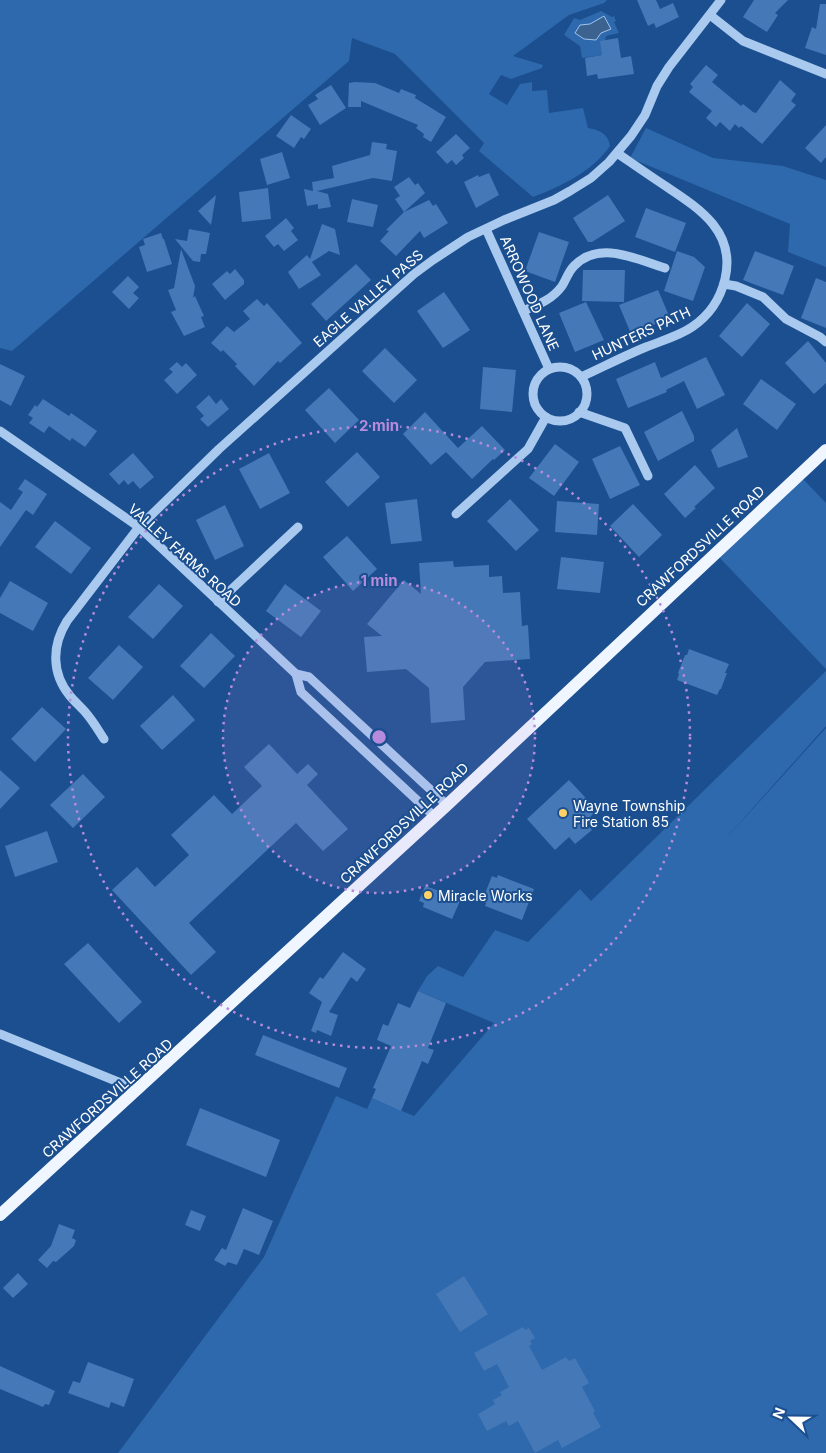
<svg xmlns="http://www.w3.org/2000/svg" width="826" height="1453" font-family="Inter,sans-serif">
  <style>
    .green { fill: #2e69ad }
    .water { fill: #3c6290; stroke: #9cc4f0 }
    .building { fill: #4478b7 }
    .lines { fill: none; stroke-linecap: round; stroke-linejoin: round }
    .minor { stroke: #a9c9ee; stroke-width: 9 }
    .major { stroke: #f0f6ff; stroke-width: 12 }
    .ring { fill: none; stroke: #b68bdc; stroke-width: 2.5; stroke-dasharray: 2.5 5 }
    .poi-dot { fill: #ffd166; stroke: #1b4f8f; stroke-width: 2 }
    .labels { text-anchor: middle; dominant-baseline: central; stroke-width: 4; stroke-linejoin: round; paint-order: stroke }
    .street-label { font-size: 14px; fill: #fff; stroke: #1b4f8f }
    .poi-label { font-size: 14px; fill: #fff; stroke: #1b4f8f; text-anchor: start }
    .centre { fill: #b68bdc; stroke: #1b4f8f; stroke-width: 2.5 }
    .ring-label { font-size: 15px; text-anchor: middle; font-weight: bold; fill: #b68bdc; stroke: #1b4f8f; stroke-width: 4; stroke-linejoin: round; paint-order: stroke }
  </style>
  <rect width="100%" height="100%" fill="#1b4f8f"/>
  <g class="green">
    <path d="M0,0H607L604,3L569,15L513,56L543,65L542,68L511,79L501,75L489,94L507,105L520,84L532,82V91L547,90L549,113L583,108L588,128C599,130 608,133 610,146C593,171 560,187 533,197L479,151L484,143L395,54L352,38L349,61L12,351L0,348Z"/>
    <polygon points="601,11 612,17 614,16 616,21 614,22 619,33 606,36 602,55 582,58 580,46 564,35 574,18 580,20"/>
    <polygon points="646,128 713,158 783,166 826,180 826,267 788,252 790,224 630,158"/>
    <polygon points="801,477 826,503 826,669 717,555"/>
    <polygon points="826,671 826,726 720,845 826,728 826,1453 118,1453 264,1257 336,1096 367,1109 372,1098 414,1116 494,1023 418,991 427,976 438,966 463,977 495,930 528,942 580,889 591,901"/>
  </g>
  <polygon class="water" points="604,16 611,29 601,33 596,40 584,39 575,33 580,25 590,24"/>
  <g class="building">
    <polygon points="637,0 656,0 660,9 673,3 679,17 656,28 654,23 648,26"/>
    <polygon points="754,0 788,0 775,13 778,15 767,32 743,17"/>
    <polygon points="820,4 826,4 826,55 805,48 812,27 816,29"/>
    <polygon points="618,38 621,58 631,56 634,74 598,79 597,74 587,76 585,58 602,55 600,41"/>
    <polygon points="706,65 718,75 712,82 741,106 743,104 753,112 756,113 780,80 796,94 791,101 796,105 762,144 741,126 739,128 735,124 730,131 720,122 716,127 706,118 712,111 689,92 693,87 690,84"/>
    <polygon points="355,82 375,83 399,93 401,89 416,95 415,98 446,117 431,142 423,137 424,134 416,128 418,125 361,101 361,107 348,107 349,83"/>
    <polygon points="331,85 346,108 320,125 308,105 318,99 315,95"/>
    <polygon points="291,115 311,129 304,139 301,137 294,148 276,136"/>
    <polygon points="826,125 826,157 821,163 805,148"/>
    <polygon points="456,134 470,148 462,155 464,158 456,165 452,160 447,164 436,152"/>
    <polygon points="372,142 387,144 386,149 397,151 392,181 373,178 317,191 328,194 331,207 318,209 318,204 307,206 304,189 313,191 312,182 334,178 332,166 370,155"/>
    <polygon points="282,152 290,178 267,185 260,159"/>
    <polygon points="489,173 499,195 476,208 464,182 478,175 479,177"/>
    <polygon points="409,177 415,185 418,183 425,193 404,212 429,200 433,206 436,204 448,223 424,238 420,231 396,256 380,241 389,231 386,230 404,212 395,199 400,196 394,187"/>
    <polygon points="268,188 271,219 242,222 239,192"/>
    <polygon points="216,195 211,225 198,211"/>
    <polygon points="608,195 625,221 592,242 588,242 573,218"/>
    <polygon points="352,199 378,205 373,227 347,222"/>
    <polygon points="646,208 686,223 675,252 635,237"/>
    <polygon points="286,218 294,228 291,231 298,240 284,251 278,244 274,247 265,236"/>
    <polygon points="322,224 335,229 340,255 329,251 312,262 321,275 299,289 288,272 307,255 310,259"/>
    <polygon points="189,229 210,233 206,254 201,254 200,262 193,261 175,239 187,241"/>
    <polygon points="539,232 569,242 555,282 525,271"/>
    <polygon points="161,233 163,239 164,239 172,264 147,272 139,247 145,245 143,239"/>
    <polygon points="181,249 195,286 193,298 195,296 204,316 201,317 205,327 184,336 171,312 176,310 168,290 174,288"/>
    <polygon points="677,251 694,257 705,267 693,301 664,291"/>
    <polygon points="755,251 794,266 783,295 743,280"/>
    <polygon points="356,264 371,280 326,321 311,304"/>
    <polygon points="235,269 244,280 244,284 225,300 212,284 227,271 230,274"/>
    <polygon points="583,270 625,270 624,302 582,301"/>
    <polygon points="128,276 139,287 133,293 139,298 129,309 112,292"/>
    <polygon points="816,278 826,282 826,328 801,318"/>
    <polygon points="658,290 670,318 631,334 619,305"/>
    <polygon points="444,292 470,330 443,348 417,311"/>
    <polygon points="257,299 264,306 267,303 302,343 280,363 278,361 254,386 235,366 237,364 223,350 221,352 211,343 227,326 234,332 250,319 243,311"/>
    <polygon points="586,302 604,340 575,352 559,313"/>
    <polygon points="747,303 770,324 742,357 719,336"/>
    <polygon points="808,341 826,363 826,383 814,394 785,363"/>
    <polygon points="385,348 417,380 394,403 362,371"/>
    <polygon points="706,357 725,395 697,409 684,381 666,390 667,392 628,408 616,379 655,362 661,378"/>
    <polygon points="177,362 182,367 186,363 197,375 177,394 164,380 173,372 169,369"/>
    <polygon points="0,364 25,376 11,406 0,400"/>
    <polygon points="483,367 516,370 512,412 480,409"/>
    <polygon points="761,379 796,404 777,430 743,404"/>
    <polygon points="329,388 359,420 335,443 305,410"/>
    <polygon points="209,395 216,404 221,399 229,409 208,427 200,419 204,416 196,407"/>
    <polygon points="43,399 69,416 71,413 97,431 85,447 72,438 70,441 49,426 44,433 29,423 33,418 28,415 35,405 37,407"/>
    <polygon points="682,411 694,436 694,441 658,461 644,432"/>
    <polygon points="425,412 458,448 482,426 505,450 494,460 493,459 472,479 446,452 431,465 403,434"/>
    <polygon points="737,428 748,457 718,468 711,450"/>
    <polygon points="555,444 579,462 554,496 529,478"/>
    <polygon points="620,446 640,485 610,499 592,459"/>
    <polygon points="357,452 380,477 348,507 325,482"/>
    <polygon points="133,453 154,477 140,489 133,481 128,485 124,480 119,485 109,474"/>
    <polygon points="269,453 290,493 260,509 239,469"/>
    <polygon points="695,465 715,488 694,507 696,508 685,518 664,494"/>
    <polygon points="25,479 47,494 33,515 26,510 0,547 0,502 11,510 23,492 18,489"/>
    <polygon points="417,499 422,541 391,544 385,503"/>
    <polygon points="510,499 539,530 516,551 487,521"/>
    <polygon points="557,501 599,504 597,535 555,532"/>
    <polygon points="633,504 662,535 639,557 610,526"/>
    <polygon points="225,505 244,546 215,560 196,520"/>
    <polygon points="55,521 91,548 71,574 35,547"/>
    <polygon points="347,536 377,569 353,591 323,557"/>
    <polygon points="561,557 604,562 600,593 557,589"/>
    <polygon points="453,561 454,567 489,565 489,577 502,576 503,593 520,592 522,626 528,625 530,659 485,662 463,687 465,720 431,723 429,688 406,669 367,672 364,637 382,636 367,624 404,580 421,594 419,563"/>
    <polygon points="10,581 48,603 33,631 0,613 0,598"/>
    <polygon points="159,584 183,606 153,639 128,617"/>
    <polygon points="285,584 321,611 301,637 266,611"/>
    <polygon points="211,633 235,656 204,688 180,666"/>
    <polygon points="119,645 143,667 113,700 88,678"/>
    <polygon points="689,649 729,664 725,673 727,673 721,689 720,689 717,695 677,680 679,674 678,673 685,655 687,655"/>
    <polygon points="173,695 195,720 162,750 140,726"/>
    <polygon points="42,707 66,729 35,762 11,739"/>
    <polygon points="269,744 297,774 308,764 318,774 307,785 348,829 323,851 296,823 189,923 216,952 191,975 112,890 137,867 155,887 189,855 171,835 214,795 232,814 262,786 244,767"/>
    <polygon points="0,770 20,788 0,809"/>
    <polygon points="83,774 105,797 73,828 50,805"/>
    <polygon points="569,780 597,810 585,822 592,830 575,844 569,837 555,850 527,819"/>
    <polygon points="47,831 58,862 15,877 5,846"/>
    <polygon points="498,875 534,889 522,920 485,906 486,903 482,901 492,876 497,878"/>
    <polygon points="425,886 454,896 453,898 460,901 452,919 423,907 424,903 419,901"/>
    <polygon points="88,943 142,1002 119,1023 64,964"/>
    <polygon points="343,952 366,969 357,982 351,977 329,1012 338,1015 331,1036 317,1030 316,1033 311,1031 322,1002 309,993 320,977 323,979"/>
    <polygon points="418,991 446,1003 428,1048 434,1050 428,1064 422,1061 401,1111 372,1098 376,1089 373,1088 391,1046 377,1040 383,1024 388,1026 398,1003 410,1008"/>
    <polygon points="263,1035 347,1068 339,1088 255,1055"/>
    <polygon points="200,1108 280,1140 266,1177 186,1145"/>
    <polygon points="243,1208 273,1221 259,1255 244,1249 237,1265 228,1262 225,1266 214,1260 222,1248 226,1250"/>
    <polygon points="191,1210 206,1216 200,1231 185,1225"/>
    <polygon points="59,1224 75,1230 72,1238 76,1240 74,1246 56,1262 53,1261 47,1268 38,1260 51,1246"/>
    <polygon points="18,1273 28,1284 13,1298 3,1288"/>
    <polygon points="464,1276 488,1314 460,1332 436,1294"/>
    <polygon points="523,1327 525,1330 529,1328 535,1338 530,1341 532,1344 529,1346 542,1370 566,1357 569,1361 575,1358 589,1383 582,1387 595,1411 593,1413 601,1427 562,1448 558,1440 535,1453 518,1421 509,1426 506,1421 487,1431 478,1414 495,1404 493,1400 502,1395 500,1392 509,1387 497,1364 484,1371 474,1353"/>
    <polygon points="88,1362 134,1379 124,1407 111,1402 109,1408 68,1393 73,1381 80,1383"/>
    <polygon points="0,1366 55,1391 49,1405 45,1404 43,1407 0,1389"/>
  </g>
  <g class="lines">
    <g class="minor">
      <polyline points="710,15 743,41 826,74"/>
      <polyline points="486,229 549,369"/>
      <polyline points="724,284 736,286 763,297 786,319 820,337 826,342"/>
      <path d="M523,311C537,305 552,300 562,286C566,280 568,272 574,266C599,240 636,259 665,268"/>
      <circle cx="560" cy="394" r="27"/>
      <path d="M581,377C603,367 624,356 646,347C661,341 679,336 692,327C710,315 720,300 725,279C736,232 700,209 667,187C650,176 633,164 617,153"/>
      <polyline points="579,412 625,428 648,476"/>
      <polyline points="0,431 139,527 296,674 309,677 447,805"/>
      <polyline points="456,514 528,449 546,417"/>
      <polyline points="218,602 298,527"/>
      <polyline points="296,674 301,692 434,816"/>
      <path d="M104,739C98,730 93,721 86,713C81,707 75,702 70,696C51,673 52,645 67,621L139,527L219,449L414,274L433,260L468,237L504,220L554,200L570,191L591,178L609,162L631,136L645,115L657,86L669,67L721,0"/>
      <polyline points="0,1034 138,1090"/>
    </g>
    <polyline class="major" points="0,1215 447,805 826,450"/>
  </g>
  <circle cx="379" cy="737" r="156" fill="#b68bdc" fill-opacity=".12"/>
  <g class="ring">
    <circle cx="379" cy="737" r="156"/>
    <circle cx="379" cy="737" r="311"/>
  </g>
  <g class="poi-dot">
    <circle cx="563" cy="813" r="5"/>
    <circle cx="428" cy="895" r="5"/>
  </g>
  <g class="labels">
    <g class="street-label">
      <text transform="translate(530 293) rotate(66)">ARROWOOD LANE</text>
      <text transform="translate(368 298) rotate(-41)">EAGLE VALLEY PASS</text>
      <text transform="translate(641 333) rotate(-25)">HUNTERS PATH</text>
      <text transform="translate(700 546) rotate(-43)">CRAWFORDSVILLE ROAD</text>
      <text transform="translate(185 555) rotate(42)">VALLEY FARMS ROAD</text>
      <text transform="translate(404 823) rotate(-43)">CRAWFORDSVILLE ROAD</text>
      <text transform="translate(107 1098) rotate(-42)">CRAWFORDSVILLE ROAD</text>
    </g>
    <g class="poi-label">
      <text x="573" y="805">Wayne Township<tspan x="573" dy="16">Fire Station 85</tspan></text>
      <text x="438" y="895">Miracle Works</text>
    </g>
  </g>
  <circle cx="379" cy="737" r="8" class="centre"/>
  <g class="ring-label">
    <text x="379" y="431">2 min</text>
    <text x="379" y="586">1 min</text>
  </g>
  <g transform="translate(791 1418) rotate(292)" stroke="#1b4f8f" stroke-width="4" paint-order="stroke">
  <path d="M0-4L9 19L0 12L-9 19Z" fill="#ffffff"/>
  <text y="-8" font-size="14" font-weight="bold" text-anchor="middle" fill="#ffffff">N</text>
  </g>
</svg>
